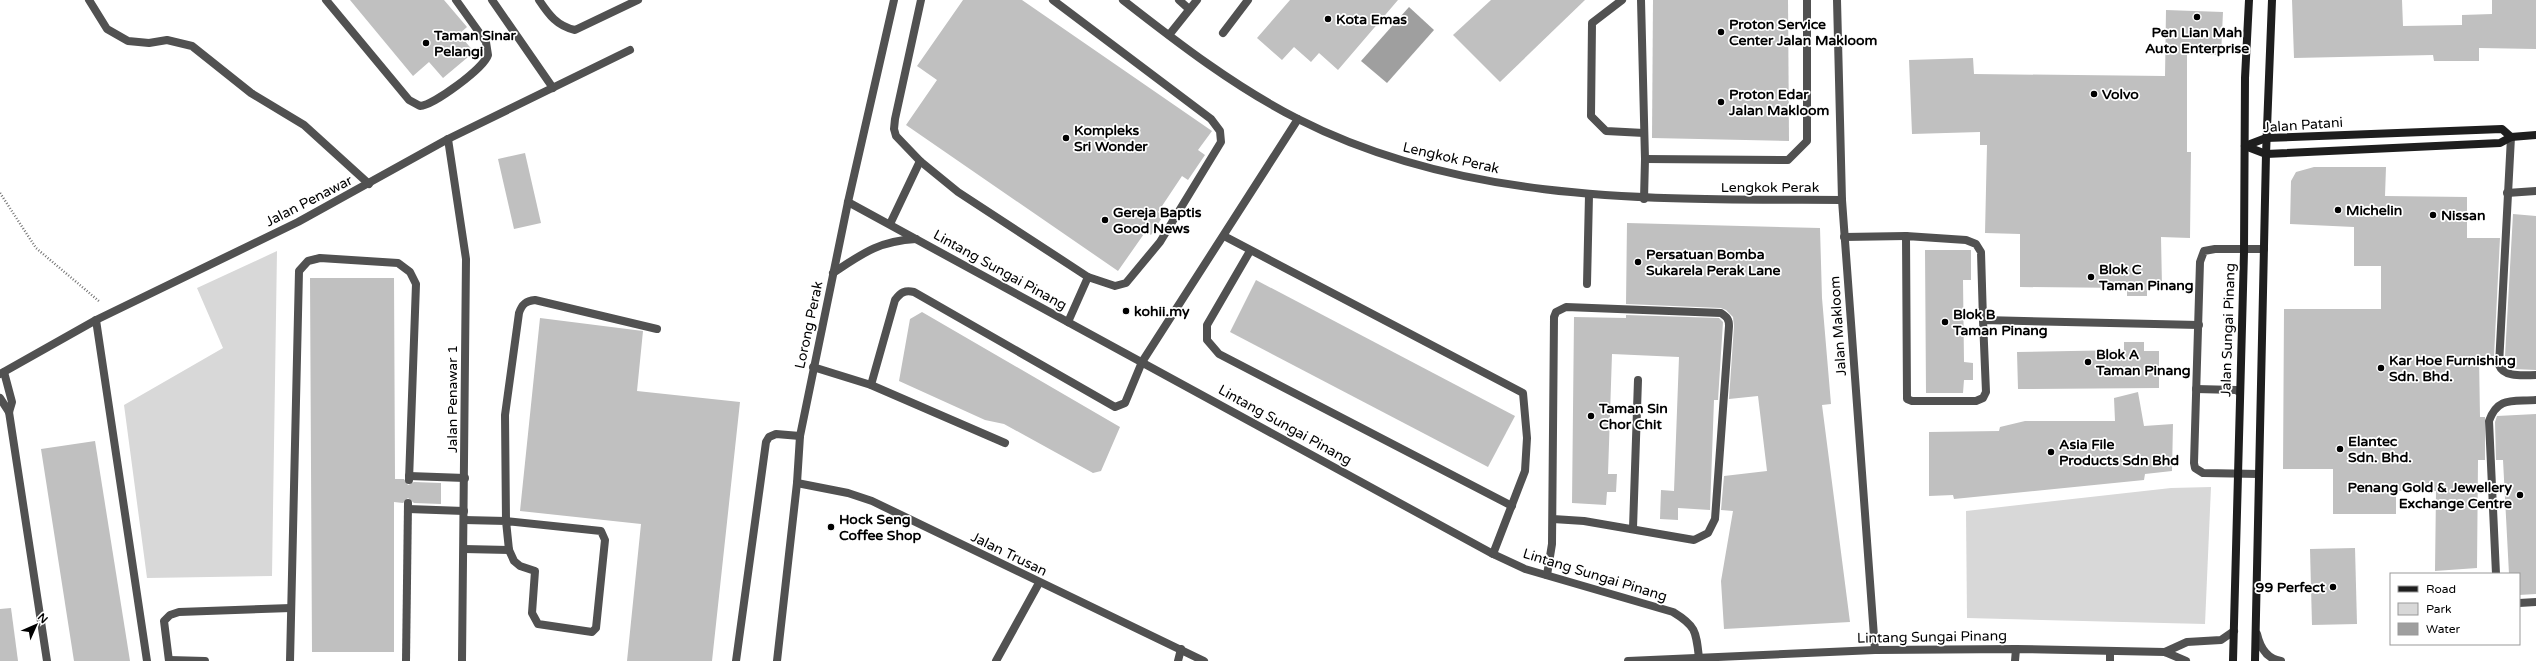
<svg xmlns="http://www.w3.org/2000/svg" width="2536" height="661" font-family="'Varela Round',sans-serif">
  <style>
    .green { fill: #d8d8d8 }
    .water { fill: #9f9f9f }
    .building { fill: #c0c0c0 }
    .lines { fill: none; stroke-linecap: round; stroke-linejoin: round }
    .path { stroke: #737373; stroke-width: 2.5; stroke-dasharray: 1 2; stroke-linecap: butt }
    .service { stroke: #515151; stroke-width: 8 }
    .minor { stroke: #515151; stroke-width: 8 }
    .tertiary { stroke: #515151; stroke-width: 8 }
    .secondary { stroke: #1e1e1e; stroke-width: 8 }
    .poi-dot { fill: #000; stroke: #fff; stroke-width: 1.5 }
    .labels { text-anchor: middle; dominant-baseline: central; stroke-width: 3.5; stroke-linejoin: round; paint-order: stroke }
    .poi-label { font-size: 14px; font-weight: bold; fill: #000; stroke: #fff; text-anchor: start }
    .street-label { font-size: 14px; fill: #000; stroke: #fff }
  </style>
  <rect width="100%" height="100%" fill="#fff"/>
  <g class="green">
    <polygon points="277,251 272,576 147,578 124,405 223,348 197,288"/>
    <polygon points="2211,487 2205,624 1967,618 1966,511 2171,488"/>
  </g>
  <polygon class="water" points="1409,7 1434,30 1387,83 1361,61"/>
  <g class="building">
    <polygon points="350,0 444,0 467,27 459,34 474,52 443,78 429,62 413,76"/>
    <polygon points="963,0 1022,0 1212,131 1198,150 1205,155 1188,180 1182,176 1158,212 1163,216 1151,235 1146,231 1118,271 906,125 937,80 917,66"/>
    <polygon points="1290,0 1398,0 1338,70 1319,53 1311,62 1294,47 1282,60 1257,38"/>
    <polygon points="1491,0 1585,0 1500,82 1453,35"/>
    <polygon points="1653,0 1788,0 1789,141 1652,138"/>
    <polygon points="2292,0 2402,0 2403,26 2462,25 2462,15 2492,14 2492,0 2536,0 2536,49 2479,48 2479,61 2434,61 2433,55 2294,58"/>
    <polygon points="2166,10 2223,12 2221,55 2187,53 2187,152 2191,152 2190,238 2161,237 2162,287 2147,287 2147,296 2127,296 2127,288 2020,287 2020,234 1985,233 1987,145 1980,145 1980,132 1912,134 1909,60 1973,58 1974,74 2165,76"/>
    <polygon points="525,153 541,223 514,229 498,159"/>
    <polygon points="2314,167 2386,167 2385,196 2467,197 2467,238 2500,238 2494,356 2479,356 2480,417 2485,417 2485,460 2478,460 2477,568 2435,571 2436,491 2396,491 2396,514 2333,514 2333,469 2283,469 2284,309 2381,309 2381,266 2354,266 2354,227 2290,224 2291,181 2296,172"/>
    <polygon points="2513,214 2536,216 2536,370 2513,369 2514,357 2505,356"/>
    <polygon points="1627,223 1820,228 1822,298 1831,404 1822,405 1850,622 1724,629 1721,581 1733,511 1721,510 1724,476 1767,471 1758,396 1729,399 1734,326 1733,317 1726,310 1721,308 1626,304"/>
    <polygon points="1925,250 1971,250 1971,280 1963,280 1964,362 1973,363 1973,380 1964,380 1963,393 1926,393"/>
    <polygon points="310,278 394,278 395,479 404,479 408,485 414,482 441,483 441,504 414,503 408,498 403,503 394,502 394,652 312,652"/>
    <polygon points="1256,280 1515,416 1488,467 1230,332"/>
    <polygon points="922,312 1120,427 1101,471 1093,473 1004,424 985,420 899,381 910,319"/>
    <polygon points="1626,315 1719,318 1723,322 1718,400 1714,400 1710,510 1678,508 1678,520 1660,519 1661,490 1674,491 1679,357 1612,354 1608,474 1617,474 1616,492 1607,492 1606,505 1572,503 1574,317 1626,318"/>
    <polygon points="540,318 643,331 637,391 740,402 712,661 627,661 641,524 520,511"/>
    <polygon points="2124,342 2144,342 2144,351 2159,351 2159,388 2018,389 2017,352 2124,350"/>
    <polygon points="2138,392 2144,426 2173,424 2172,471 2145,474 2144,480 1954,499 1953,495 1929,496 1929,432 1999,431 2000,427 2025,421 2115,421 2114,398"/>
    <polygon points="2536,414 2536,594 2519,595 2519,574 2509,574 2503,460 2496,460 2495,422 2497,416"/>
    <polygon points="95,441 130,661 74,661 41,449"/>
    <polygon points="2355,548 2357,624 2312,625 2310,549"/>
    <polygon points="11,608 18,661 0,661 0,609"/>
  </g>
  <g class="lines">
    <polyline class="path" points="0,193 36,248 100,302"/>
    <g class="service">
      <path d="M326,0L409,100L420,106C434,105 484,68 488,55L486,42L456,0"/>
      <path d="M539,0C549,15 557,26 575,30L638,0"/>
      <polyline points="921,0 895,119 894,129 896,136 920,161 958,192 1088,277 1068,322"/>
      <polyline points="1053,0 1211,119 1220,131 1221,142 1160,242 1126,283 1115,286 1088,277"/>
      <polyline points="1179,0 1189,9"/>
      <polyline points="1622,0 1592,23 1591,116 1606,131 1644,133"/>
      <polyline points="1641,0 1645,159 1644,199"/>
      <polyline points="1223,33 1248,0"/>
      <path d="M2511,137L2499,365C2504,378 2524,375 2536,375"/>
      <polyline points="1645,159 1788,160 1807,141 1807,0"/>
      <polyline points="2507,193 2536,191"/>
      <polyline points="890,224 920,161"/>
      <polyline points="1224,236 1523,393 1527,438 1525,471 1493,554"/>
      <polyline points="1844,237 1906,236"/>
      <polyline points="1250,251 1207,325 1207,340 1219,354 1512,506"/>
      <polyline points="1587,284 1589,195"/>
      <polyline points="96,320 147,661"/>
      <polyline points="1983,320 1986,392 1983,398 1976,401 1912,401 1907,399 1906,236 1966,240 1976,244 1981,252 1983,320 2199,325"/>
      <polyline points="813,367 871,385 1005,443"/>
      <polyline points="4,372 12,402 9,412 47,661"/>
      <path d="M871,385L895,300C901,292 905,290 914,292L1115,407L1125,403L1142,362"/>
      <polyline points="2196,389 2236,390 2239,392"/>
      <polyline points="0,398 9,412"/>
      <polyline points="2259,474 2203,473 2195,468 2194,463 2200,262 2204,251 2215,249 2264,249"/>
      <polyline points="409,476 465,478"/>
      <polyline points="408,509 464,511"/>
      <path d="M464,520L506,521L601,531L605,540L596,628L592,632L538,624L532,613L535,571L520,566L514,561L509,550L506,521L505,415L519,313C522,304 526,301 535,300L657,329"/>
      <polyline points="1633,528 1638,380"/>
      <polyline points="464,549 509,550"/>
      <path d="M2496,574L2489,421C2498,396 2513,402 2536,400"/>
      <path d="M1547,575L1552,544L1554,317L1556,312L1566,307L1721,313C1727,317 1729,319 1729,326L1715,519L1708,533L1694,540L1584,521L1553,519"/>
      <polyline points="2519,603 2536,602"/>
      <polyline points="169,660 205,661"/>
      <polyline points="169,661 164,621 170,615 179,612 291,608"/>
      <polyline points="290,661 299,271 308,261 320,258 398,263 410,272 416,284 409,480"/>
      <polyline points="406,661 408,503"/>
      <polyline points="736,661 766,442 769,437 776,434 800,436"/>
      <polyline points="996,661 1039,583"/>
      <polyline points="2015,661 2016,649"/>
      <polyline points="2110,661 2110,651"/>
    </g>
    <g class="minor">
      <polyline points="89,0 107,29 128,41 149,43 167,40 192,46 251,93 304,125 369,184"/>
      <polyline points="492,0 553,88"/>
      <path d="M1123,0C1178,43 1235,87 1298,119C1467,205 1657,199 1842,200"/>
      <polyline points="1837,0 1842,200 1875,650"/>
      <polyline points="1169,35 1197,0"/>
      <polyline points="448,139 466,259 462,661"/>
      <path d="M848,202L1493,554L1525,569L1673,612C1696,626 1696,631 1699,658"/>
      <polyline points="1142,362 1298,119"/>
      <polyline points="0,374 96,320 298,222 448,139 630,50"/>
      <polyline points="797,483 848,493 872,501 1204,661"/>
      <polyline points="2165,652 2187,642 2221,640 2234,631"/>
      <polyline points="1178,661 1181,649"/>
      <polyline points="1628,661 1875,650 2016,649 2165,652 2186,661"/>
    </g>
    <g class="tertiary">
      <path d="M833,273C863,253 879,241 916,239"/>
      <path d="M2257,634C2260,647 2267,659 2281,661"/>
      <polyline points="777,661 797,483 800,436 848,202 894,0"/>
    </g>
    <g class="secondary">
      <polyline points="2245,146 2266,154 2500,143 2511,137 2536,135"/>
      <polyline points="2245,146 2266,138 2502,129 2511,137"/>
      <polyline points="2233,661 2244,252 2245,78 2249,0"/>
      <polyline points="2255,661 2266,154 2272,0"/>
    </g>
  </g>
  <g class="poi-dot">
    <circle cx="2197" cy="17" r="4"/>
    <circle cx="1328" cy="19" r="4"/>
    <circle cx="1721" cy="32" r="4"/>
    <circle cx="426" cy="43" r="4"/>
    <circle cx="2094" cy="94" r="4"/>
    <circle cx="1721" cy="102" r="4"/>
    <circle cx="1066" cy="138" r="4"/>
    <circle cx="2338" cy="210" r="4"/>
    <circle cx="2433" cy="215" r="4"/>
    <circle cx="1105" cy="220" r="4"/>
    <circle cx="1638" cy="262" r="4"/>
    <circle cx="2091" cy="277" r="4"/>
    <circle cx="1126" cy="311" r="4"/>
    <circle cx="1945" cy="322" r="4"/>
    <circle cx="2088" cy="362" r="4"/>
    <circle cx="2381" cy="368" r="4"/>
    <circle cx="1591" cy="416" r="4"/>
    <circle cx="2340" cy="449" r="4"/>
    <circle cx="2051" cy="452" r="4"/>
    <circle cx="2520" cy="495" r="4"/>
    <circle cx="831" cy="527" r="4"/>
    <circle cx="2333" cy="587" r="4"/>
  </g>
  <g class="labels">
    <g class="poi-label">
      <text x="1336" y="19">Kota Emas</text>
      <text x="1729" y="24">Proton Service<tspan x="1729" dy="16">Center Jalan Makloom</tspan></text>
      <text x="2197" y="32" text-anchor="middle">Pen Lian Mah<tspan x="2197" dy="16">Auto Enterprise</tspan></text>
      <text x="434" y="35">Taman Sinar<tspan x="434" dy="16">Pelangi</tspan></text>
      <text x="1729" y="94">Proton Edar<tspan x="1729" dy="16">Jalan Makloom</tspan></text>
      <text x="2102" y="94">Volvo</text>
      <text x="1074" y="130">Kompleks<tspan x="1074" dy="16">Sri Wonder</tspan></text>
      <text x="2346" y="210">Michelin</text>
      <text x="1113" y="212">Gereja Baptis<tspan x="1113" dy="16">Good News</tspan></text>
      <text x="2441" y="215">Nissan</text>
      <text x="1646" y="254">Persatuan Bomba<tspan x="1646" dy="16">Sukarela Perak Lane</tspan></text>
      <text x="2099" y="269">Blok C<tspan x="2099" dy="16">Taman Pinang</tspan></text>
      <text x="1134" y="311">kohii.my</text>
      <text x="1953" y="314">Blok B<tspan x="1953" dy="16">Taman Pinang</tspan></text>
      <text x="2096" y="354">Blok A<tspan x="2096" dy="16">Taman Pinang</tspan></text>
      <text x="2389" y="360">Kar Hoe Furnishing<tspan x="2389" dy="16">Sdn. Bhd.</tspan></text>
      <text x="1599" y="408">Taman Sin<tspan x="1599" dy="16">Chor Chit</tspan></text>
      <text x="2348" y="441">Elantec<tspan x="2348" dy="16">Sdn. Bhd.</tspan></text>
      <text x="2059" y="444">Asia File<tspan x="2059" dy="16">Products Sdn Bhd</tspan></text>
      <text x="2512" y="487" text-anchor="end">Penang Gold &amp; Jewellery<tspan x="2512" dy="16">Exchange Centre</tspan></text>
      <text x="839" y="519">Hock Seng<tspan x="839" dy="16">Coffee Shop</tspan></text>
      <text x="2325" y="587" text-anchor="end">99 Perfect</text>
    </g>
    <g class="street-label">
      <text transform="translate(2303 125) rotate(-4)">Jalan Patani</text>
      <text transform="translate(1451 158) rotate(13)">Lengkok Perak</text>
      <text x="1770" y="187">Lengkok Perak</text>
      <text transform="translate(309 201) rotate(-27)">Jalan Penawar</text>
      <text transform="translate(1000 270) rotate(29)">Lintang Sungai Pinang</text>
      <text transform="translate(809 325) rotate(-78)">Lorong Perak</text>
      <text transform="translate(1838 326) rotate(-94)">Jalan Makloom</text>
      <text transform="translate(2228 330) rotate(-88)">Jalan Sungai Pinang</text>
      <text transform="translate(452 399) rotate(-90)">Jalan Penawar 1</text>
      <text transform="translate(1285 425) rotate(29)">Lintang Sungai Pinang</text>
      <text transform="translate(1009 554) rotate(26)">Jalan Trusan</text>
      <text transform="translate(1595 575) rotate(17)">Lintang Sungai Pinang</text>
      <text transform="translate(1932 637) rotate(-1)">Lintang Sungai Pinang</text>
    </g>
  </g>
  <rect x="2390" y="573" width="130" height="72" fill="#ffffff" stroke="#999999"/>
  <rect x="2398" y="586" width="20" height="6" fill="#1e1e1e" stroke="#999999"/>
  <text x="2426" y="593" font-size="12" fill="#000000">Road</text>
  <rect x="2398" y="603" width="20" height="12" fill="#d8d8d8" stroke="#999999"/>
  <text x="2426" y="613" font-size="12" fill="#000000">Park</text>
  <rect x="2398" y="623" width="20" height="12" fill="#9f9f9f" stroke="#999999"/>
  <text x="2426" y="633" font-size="12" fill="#000000">Water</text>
  <g transform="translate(36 625) rotate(45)" stroke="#ffffff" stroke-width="3" paint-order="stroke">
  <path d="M0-3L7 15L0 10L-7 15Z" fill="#000000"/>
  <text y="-6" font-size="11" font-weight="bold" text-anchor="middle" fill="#000000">N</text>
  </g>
</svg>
